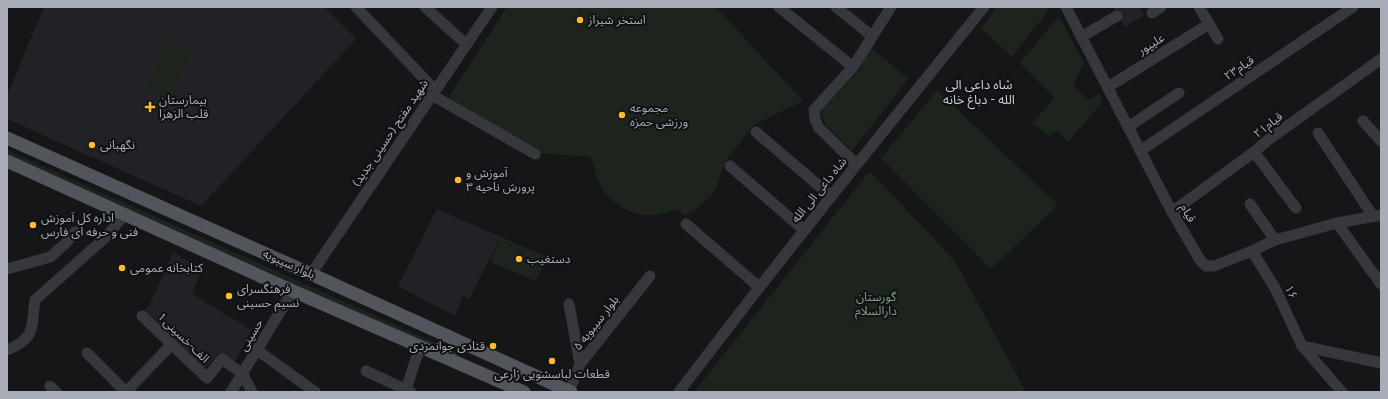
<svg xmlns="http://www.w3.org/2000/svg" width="1388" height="399" font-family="Karla,'Noto Sans Arabic',sans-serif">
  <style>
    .built { fill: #222226 }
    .green { fill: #1c241d }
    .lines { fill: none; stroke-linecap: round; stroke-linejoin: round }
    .minor { stroke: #37383e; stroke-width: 11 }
    .major { stroke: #53555d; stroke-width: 13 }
    .poi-dot { fill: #fdbc2a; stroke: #111114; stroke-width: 1.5 }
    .labels { text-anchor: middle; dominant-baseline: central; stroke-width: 4; stroke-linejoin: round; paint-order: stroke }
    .poi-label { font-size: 12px; fill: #a8adb9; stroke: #111114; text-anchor: start }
    .street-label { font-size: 12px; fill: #a8adb9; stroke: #111114 }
    .park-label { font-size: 12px; fill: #7ea581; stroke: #111114 }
    .neighbourhood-label { font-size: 13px; fill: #c9ccd5; stroke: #111114 }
  </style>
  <rect width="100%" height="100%" fill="#161619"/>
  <g class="built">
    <polygon points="44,7 324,7 356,39 201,206 7,119 7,95"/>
    <polygon points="1113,7 1140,7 1144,15 1125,27"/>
    <polygon points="437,209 501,237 469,299 463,296 455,316 398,286"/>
    <polygon points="173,253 202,268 192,294 252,330 236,360 230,361 218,354 205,368 198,366 143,311 149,306"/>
  </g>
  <g class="green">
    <path d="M507,7H716L803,101L754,125L725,162L715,191L703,204L684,216L677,209C668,212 656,216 647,215C625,214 604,198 597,178C595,171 593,164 591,157L539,153L453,105L450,95Z"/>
    <polygon points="997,7 1051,7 1012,57 981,28"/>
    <polygon points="1059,16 1084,63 1073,85 1088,100 1099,94 1103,101 1068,142 1057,130 1049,136 1032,123 1055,98 1020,63"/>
    <polygon points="173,42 192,49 167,101 146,92 164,46"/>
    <polygon points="871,47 908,79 852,151 826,125 821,114 823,108 861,69 859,63"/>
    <polygon points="937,90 1058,205 991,269 881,158"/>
    <polygon points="7,150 458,353 456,357 7,154"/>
    <polygon points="868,173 873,174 955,261 1026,392 694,392"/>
    <polygon points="501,237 547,257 536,281 490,262"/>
  </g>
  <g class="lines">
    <g class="minor">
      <polyline points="356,7 435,90"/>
      <polyline points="425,7 466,44"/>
      <polyline points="779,7 853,67"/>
      <polyline points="836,7 872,36"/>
      <polyline points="1066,7 1172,212 1200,260 1206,266 1214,266 1252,251 1275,240 1337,223 1381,215"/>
      <polyline points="1199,7 1218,39"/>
      <polyline points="1152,13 1161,7"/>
      <polyline points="1081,37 1117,16"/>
      <polyline points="1108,87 1209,24"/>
      <polyline points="432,95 535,154"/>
      <polyline points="1363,121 1381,141"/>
      <polyline points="1128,127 1179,93"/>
      <polyline points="756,132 831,196"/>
      <polyline points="1318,133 1373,216"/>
      <polyline points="1140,151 1353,7"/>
      <polyline points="1254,152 1296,208"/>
      <polyline points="856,164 819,128 815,119 814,110 853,67 891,7"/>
      <polyline points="730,166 804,230"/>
      <polyline points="1250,204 1275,240"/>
      <polyline points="1172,212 1254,152 1268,140 1381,59"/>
      <polyline points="1337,223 1381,284"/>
      <polyline points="686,224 759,287"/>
      <polyline points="1252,251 1275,288 1302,346 1342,392"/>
      <polyline points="7,269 50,257 65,244 75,232"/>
      <polyline points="311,274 492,7"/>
      <polyline points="569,304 580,364"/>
      <polyline points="142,316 207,378 222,359 243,374 252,392"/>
      <polyline points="1302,346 1381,363"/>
      <path d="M7,350C36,338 31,328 35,300L107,236L124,215"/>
      <polyline points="257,350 315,392"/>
      <polyline points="87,353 126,392"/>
      <polyline points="366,371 411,392"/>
      <polyline points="50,386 56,392"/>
      <polyline points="569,391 580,364 650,276"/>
      <polyline points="126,392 172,344"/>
      <polyline points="231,392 293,291"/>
      <polyline points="405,392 420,347"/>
      <path d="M679,392C778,261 881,134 984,7"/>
    </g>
    <g class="major">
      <polyline points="7,138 311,274 571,392"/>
      <polyline points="7,161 293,291 524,392"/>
    </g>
  </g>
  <g class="poi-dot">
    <circle cx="580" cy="20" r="4"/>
    <path d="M148 101h4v4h4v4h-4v4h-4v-4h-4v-4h4z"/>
    <circle cx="622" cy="115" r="4"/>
    <circle cx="92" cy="145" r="4"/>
    <circle cx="458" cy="180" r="4"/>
    <circle cx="33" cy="225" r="4"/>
    <circle cx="519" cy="259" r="4"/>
    <circle cx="122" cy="268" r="4"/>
    <circle cx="229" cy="296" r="4"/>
    <circle cx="493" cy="346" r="4"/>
    <circle cx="552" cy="361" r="4"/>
  </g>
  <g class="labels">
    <g class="poi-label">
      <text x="588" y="20">استخر شیراز</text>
      <text x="159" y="100">بیمارستان<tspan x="159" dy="14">قلب الزهرا</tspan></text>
      <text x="630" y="108">مجموعه<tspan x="630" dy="14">ورزشی حمزه</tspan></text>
      <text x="100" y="145">نگهبانی</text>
      <text x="466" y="173">آموزش و<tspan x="466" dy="14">پرورش ناحیه ۳</tspan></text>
      <text x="41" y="218">اداره کل آموزش<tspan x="41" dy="14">فنی و حرفه ای فارس</tspan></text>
      <text x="527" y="259">دستغیب</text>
      <text x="130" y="268">کتابخانه عمومی</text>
      <text x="237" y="289">فرهنگسرای<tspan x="237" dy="14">نسیم حسینی</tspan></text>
      <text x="485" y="346" text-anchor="end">قنادی جوانمردی</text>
      <text x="552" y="374" text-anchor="middle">قطعات لباسشویی زارعی</text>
    </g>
    <g class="street-label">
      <text transform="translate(1151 44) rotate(-32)">علیپور</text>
      <text transform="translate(1239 68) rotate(-34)">قیام۲۳</text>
      <text transform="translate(1268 125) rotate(-38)">قیام۲۱</text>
      <text transform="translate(390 133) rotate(-56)">شهید مفتح (حسینی جدید)</text>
      <text transform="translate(819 190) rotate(-51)">شاه داعی الی الله</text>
      <text transform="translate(1188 213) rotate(61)">قیام</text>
      <text transform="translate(289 264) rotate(24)">بلوار سیبویه</text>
      <text transform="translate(1291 292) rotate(64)">۱۶</text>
      <text transform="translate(596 323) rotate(-52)">بلوار سیبویه ۵</text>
      <text transform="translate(251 335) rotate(-59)">حسینی</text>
      <text transform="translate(184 338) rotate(44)">1 الف-خسینی</text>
    </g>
    <g class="park-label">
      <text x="876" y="297">گورستان<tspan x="876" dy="14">دارالسلام</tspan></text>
    </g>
    <g class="neighbourhood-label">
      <text x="979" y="84">شاه داعی الی<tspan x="979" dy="15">الله - دباغ خانه</tspan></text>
    </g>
  </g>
  <rect width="1388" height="399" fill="none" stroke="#a8adb9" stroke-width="16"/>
</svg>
